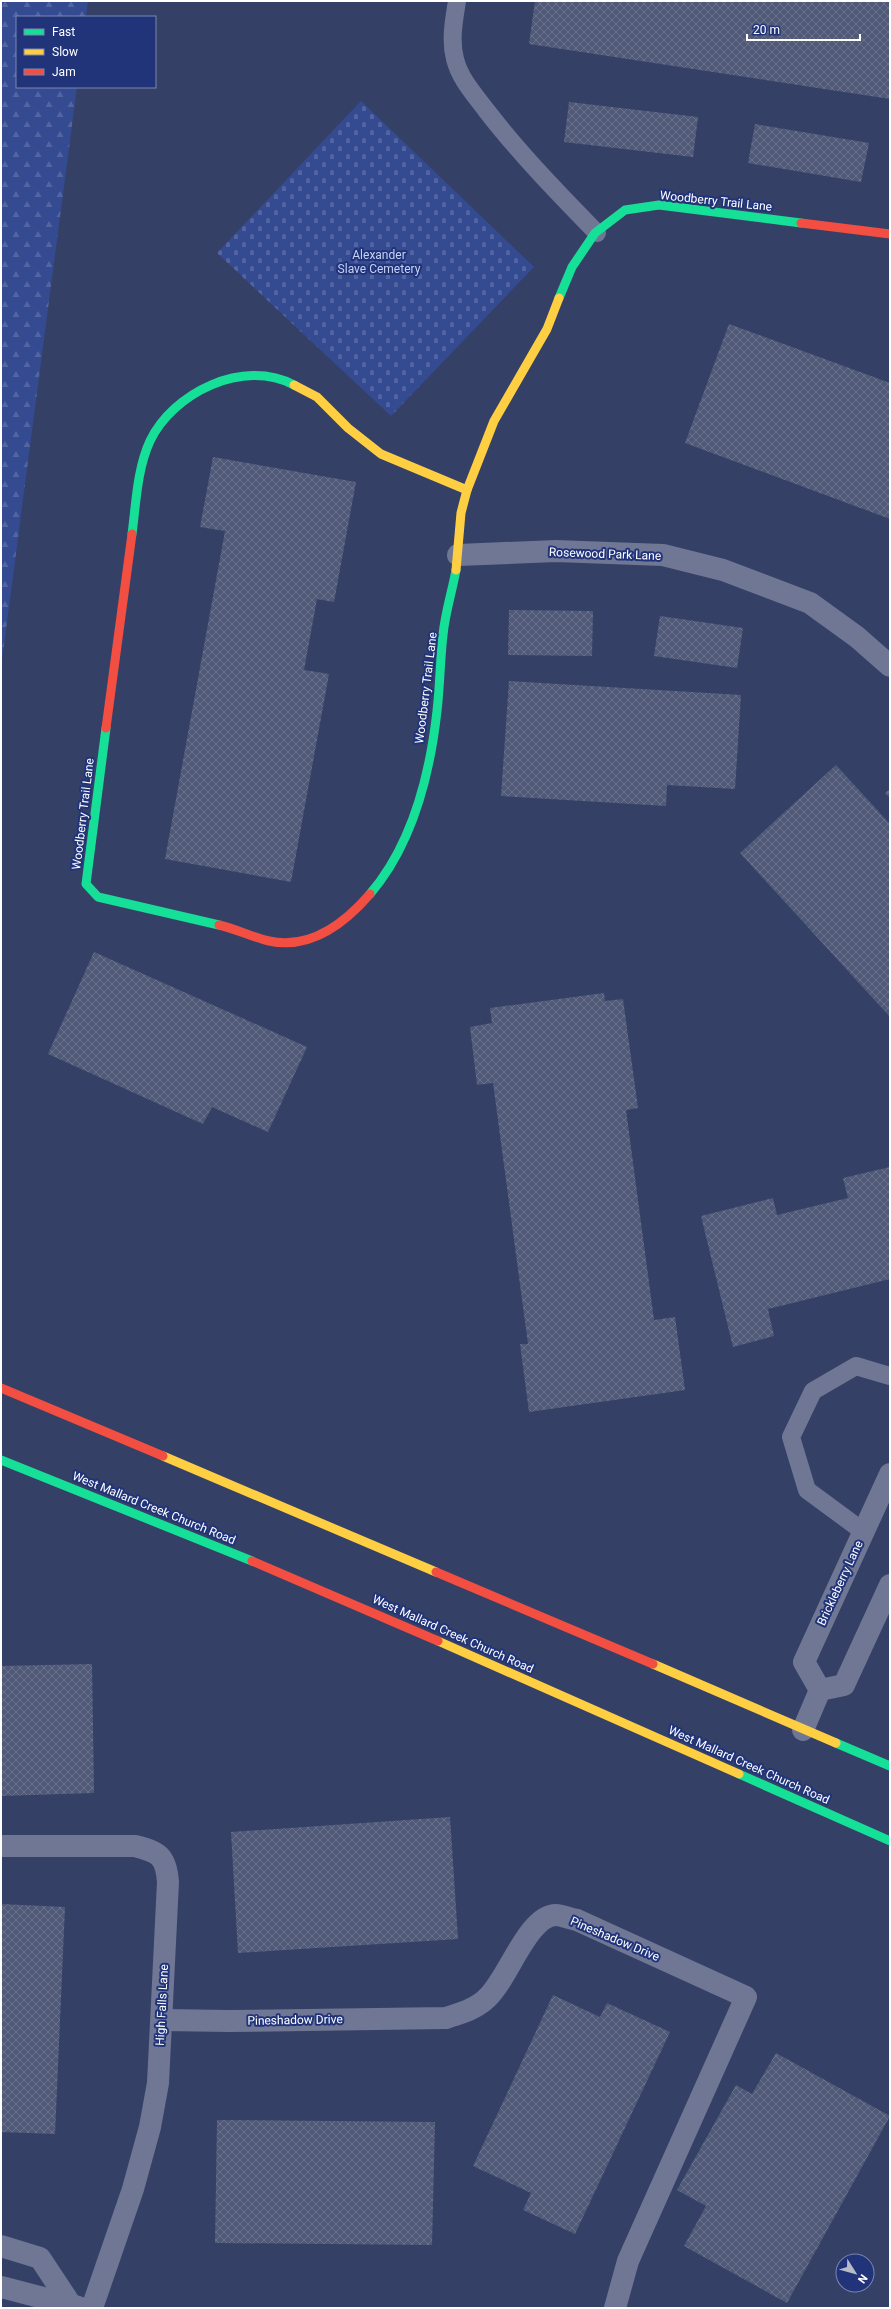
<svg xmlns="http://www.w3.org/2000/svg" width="891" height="2309" font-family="Roboto,sans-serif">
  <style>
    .forest { fill: url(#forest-firs) }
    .cemetery { fill: url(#cemetery-stones) }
    .building { fill: url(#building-cross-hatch) }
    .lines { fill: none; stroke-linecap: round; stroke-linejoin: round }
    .lane { stroke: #6f7795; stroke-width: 18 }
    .street { stroke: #6f7795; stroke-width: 22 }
    .fast { stroke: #16e098; stroke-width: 9 }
    .slow { stroke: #ffcf43; stroke-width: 9 }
    .jam { stroke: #f24e42; stroke-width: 9 }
    .labels { text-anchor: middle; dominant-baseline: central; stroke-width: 4; stroke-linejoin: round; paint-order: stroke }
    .street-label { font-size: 12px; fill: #fff; stroke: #21347a }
    .park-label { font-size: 12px; fill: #c6d1f4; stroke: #21347a }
  </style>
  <defs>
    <pattern id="forest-firs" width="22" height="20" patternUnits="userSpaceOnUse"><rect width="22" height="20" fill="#344a91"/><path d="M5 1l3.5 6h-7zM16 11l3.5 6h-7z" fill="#5265a2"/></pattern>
    <pattern id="cemetery-stones" width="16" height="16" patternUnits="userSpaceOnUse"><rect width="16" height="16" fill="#344a91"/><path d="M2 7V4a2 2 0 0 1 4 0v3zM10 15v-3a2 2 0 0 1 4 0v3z" fill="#5265a2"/></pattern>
    <pattern id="building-cross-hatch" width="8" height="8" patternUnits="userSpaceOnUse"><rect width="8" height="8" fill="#505978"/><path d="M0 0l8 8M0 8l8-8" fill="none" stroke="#6a728c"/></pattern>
  </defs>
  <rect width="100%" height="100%" fill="#354066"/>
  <polygon class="forest" points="1,1 88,1 86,17 17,17 17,87 77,87 1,668"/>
  <polygon class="cemetery" points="361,101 534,267 391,416 217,253"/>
  <g class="building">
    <polygon points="535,1 890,1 890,99 529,44"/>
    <polygon points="569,102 698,117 693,157 564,142"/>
    <polygon points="755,124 869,143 861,182 748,163"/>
    <polygon points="729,324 890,383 890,519 685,443"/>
    <polygon points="213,457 356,482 334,602 317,599 304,670 329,674 291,882 165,859 225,531 200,527"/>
    <polygon points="509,610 593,611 592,656 508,655"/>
    <polygon points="660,616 743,628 737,668 654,656"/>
    <polygon points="509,681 741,695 735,789 667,785 666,806 501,796"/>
    <polygon points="836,765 890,824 890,1017 740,853"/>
    <polygon points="890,789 890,798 885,793"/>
    <polygon points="94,952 307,1047 268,1132 212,1107 203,1124 48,1054"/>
    <polygon points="604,993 605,1001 623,999 638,1108 626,1110 654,1320 675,1317 685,1390 529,1412 520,1344 528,1344 493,1083 477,1085 470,1027 492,1023 490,1008"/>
    <polygon points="890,1167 890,1279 768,1309 774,1336 733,1347 701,1216 773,1198 777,1215 848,1198 843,1178"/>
    <polygon points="92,1664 94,1793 1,1796 1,1666"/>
    <polygon points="450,1817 458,1939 238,1953 231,1832"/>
    <polygon points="1,1904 65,1907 55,2134 1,2132"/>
    <polygon points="553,1995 600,2017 607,2003 670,2032 575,2234 523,2210 531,2193 473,2166"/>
    <polygon points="776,2053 890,2116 787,2303 684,2246 706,2206 677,2190 736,2085 752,2094"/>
    <polygon points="217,2120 435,2122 432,2245 215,2243"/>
  </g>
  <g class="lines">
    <g class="lane">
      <path d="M457,1C454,20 450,40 455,59C460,79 474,94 486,110C520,154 558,193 597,233"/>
      <polyline points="864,1532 807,1490 791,1437 813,1391 856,1366 890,1376"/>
    </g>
    <g class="street">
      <polyline points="458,555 556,551 663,555 723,570 810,603 857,637 890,666"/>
      <polyline points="820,1690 804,1662 890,1474"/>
      <polyline points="820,1690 844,1685 890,1585"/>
      <polyline points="803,1730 820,1690"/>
      <path d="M1,1846H135C159,1852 166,1856 168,1882L158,2083L150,2127L133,2189L92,2308"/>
      <path d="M162,2020L230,2021L446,2018C461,2013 476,2009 487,1998C508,1979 528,1915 556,1915C562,1915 570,1919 577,1920L746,1997L628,2261L615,2308"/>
      <polyline points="1,2246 40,2258 71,2305"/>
      <polyline points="1,2287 78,2307"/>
    </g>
    <g class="fast">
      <polyline points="559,298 572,267 595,233 625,210 659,205 801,223"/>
      <path d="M132,534C136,504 137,469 150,441C173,393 243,358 294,385"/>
      <polyline points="106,728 86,884 98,897 219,925"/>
      <path d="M370,894C412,845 430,774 437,711C440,686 440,661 443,635C445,613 452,592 456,570"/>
      <polyline points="1,1460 252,1561"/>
      <polyline points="836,1743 890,1766"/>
      <polyline points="739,1774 890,1841"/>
    </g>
    <g class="slow">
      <polyline points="294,385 317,397 348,428 381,454 467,490"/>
      <polyline points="456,570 461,513 467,490 494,421 547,329 559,298"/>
      <polyline points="163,1456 436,1572"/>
      <polyline points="438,1641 739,1774"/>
      <polyline points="653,1664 836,1743"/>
    </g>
    <g class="jam">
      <polyline points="801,223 890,234"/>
      <polyline points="106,728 132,534"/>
      <path d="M219,925C236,929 252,937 269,941C310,950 345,923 370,894"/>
      <polyline points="1,1388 163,1456"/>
      <polyline points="252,1561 438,1641"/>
      <polyline points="436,1572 653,1664"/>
    </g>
  </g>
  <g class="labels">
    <g class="street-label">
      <text transform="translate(716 201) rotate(6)">Woodberry Trail Lane</text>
      <text transform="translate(605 554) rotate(2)">Rosewood Park Lane</text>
      <text transform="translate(426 688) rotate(-83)">Woodberry Trail Lane</text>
      <text transform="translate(83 814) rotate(-83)">Woodberry Trail Lane</text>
      <text transform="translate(154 1508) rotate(22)">West Mallard Creek Church Road</text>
      <text transform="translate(840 1583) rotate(-65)">Brickleberry Lane</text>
      <text transform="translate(453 1634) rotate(24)">West Mallard Creek Church Road</text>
      <text transform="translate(749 1765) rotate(24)">West Mallard Creek Church Road</text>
      <text transform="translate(615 1939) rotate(23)">Pineshadow Drive</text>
      <text transform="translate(162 2005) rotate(-87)">High Falls Lane</text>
      <text transform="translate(295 2020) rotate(-1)">Pineshadow Drive</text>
    </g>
    <g class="park-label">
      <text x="379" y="255">Alexander<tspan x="379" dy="14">Slave Cemetery</tspan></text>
    </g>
  </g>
  <rect width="891" height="2309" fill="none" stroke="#ffffff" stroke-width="4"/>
  <rect x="16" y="16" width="140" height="72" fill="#21347a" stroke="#7a85af"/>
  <rect x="24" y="29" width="20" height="6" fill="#16e098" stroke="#7a85af"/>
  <text x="52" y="36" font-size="12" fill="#ffffff">Fast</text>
  <rect x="24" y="49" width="20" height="6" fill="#ffcf43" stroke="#7a85af"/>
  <text x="52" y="56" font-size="12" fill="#ffffff">Slow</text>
  <rect x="24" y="69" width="20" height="6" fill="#f24e42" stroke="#7a85af"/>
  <text x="52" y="76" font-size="12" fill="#ffffff">Jam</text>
  <g transform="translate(855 2273) rotate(127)"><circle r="19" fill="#21347a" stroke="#7a85af"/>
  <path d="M0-3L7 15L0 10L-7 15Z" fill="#b8bcc9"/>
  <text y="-6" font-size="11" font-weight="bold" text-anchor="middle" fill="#ffffff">N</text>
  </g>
  <path d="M747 34v6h113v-6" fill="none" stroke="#ffffff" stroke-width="2"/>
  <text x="753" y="34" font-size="12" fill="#ffffff" stroke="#21347a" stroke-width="3" paint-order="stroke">20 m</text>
</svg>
